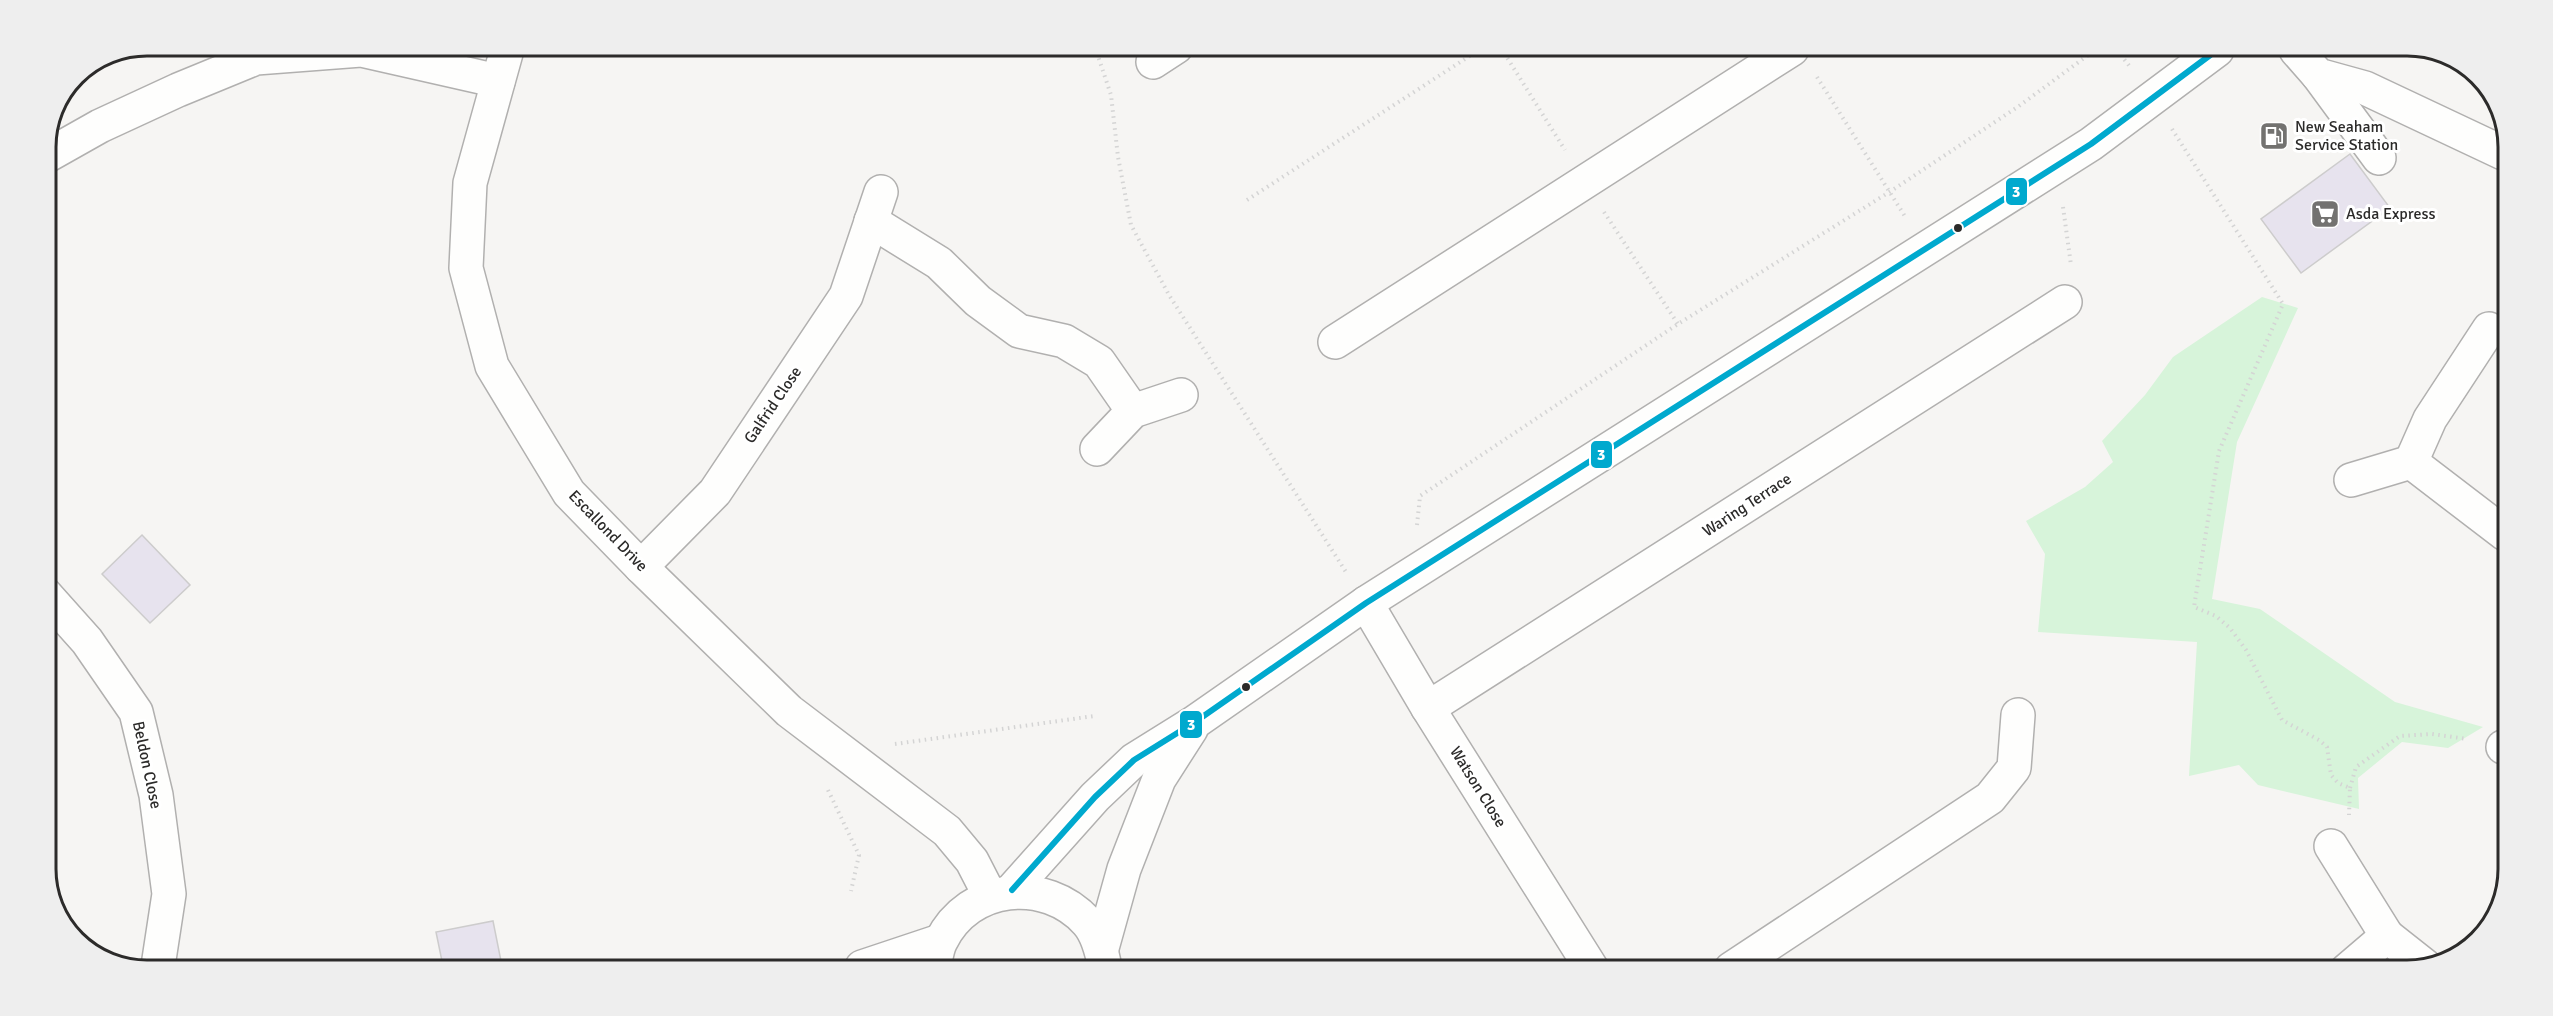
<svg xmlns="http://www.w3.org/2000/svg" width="2553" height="1016" font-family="Signika,sans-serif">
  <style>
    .green { fill: #d7f4da }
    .building { fill: #e7e3ee; stroke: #cdcccc; stroke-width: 1.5 }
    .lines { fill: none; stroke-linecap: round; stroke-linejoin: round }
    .minor-casing { stroke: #b1b0af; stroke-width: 36 }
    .major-casing { stroke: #b1b0af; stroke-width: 36 }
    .path { stroke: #d4d4d4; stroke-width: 4; stroke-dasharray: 1.5 4.5; stroke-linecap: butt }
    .minor { stroke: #fefefd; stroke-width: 33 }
    .major { stroke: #fefefd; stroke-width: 33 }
    .bus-1-casing { stroke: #fff; stroke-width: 10 }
    .bus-1 { stroke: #00a9ce; stroke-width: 6 }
    .bus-dot { fill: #2c2b2a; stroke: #fff; stroke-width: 2 }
    .labels { text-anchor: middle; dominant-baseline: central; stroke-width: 6; stroke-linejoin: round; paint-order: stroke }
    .poi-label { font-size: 16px; fill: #2c2b2a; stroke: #fff; text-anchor: start }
    .street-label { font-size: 16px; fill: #2c2b2a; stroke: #fff }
    .rim { fill: none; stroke: #2c2b2a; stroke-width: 3 }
    .line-badge { stroke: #fff; stroke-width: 2 }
    .badge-label { font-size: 16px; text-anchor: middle; font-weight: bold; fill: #fff }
  </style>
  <rect width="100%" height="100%" fill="#f6f5f3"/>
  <polygon class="green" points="2262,297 2298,308 2237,442 2212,599 2260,609 2395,702 2483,727 2448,748 2402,742 2358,778 2359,809 2258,785 2239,765 2189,776 2197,642 2038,632 2045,554 2026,521 2085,487 2113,462 2102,441 2145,395 2173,357"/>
  <g class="building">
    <polygon points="2350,154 2390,208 2301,273 2261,219"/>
    <polygon points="142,535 190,585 150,623 102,574"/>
    <polygon points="493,921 502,966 443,966 436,932"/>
  </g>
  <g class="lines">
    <g class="minor-casing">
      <g id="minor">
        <polyline points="508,46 470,183 466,268 492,366 569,493 641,567 789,711 947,831 972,861 990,896"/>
        <polyline points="2296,50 2318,75 2365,88 2503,153"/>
        <polyline points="1153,62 1176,47"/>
        <polyline points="2318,75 2379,158"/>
        <polyline points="45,157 100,126 178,90 256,58 361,50 498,81"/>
        <polyline points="871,221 939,263 978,301 1019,331 1064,341 1099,362 1133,411"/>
        <polyline points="1335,342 1792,49"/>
        <polyline points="1097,449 1133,411 1181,395"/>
        <polyline points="2411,462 2505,534"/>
        <polyline points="2351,480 2411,462 2430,419 2489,329"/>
        <polyline points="641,567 715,492 846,296 881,192"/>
        <polyline points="45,594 87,641 136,712 156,795 169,894 158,966"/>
        <polyline points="1366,603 1428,708 1592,969"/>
        <polyline points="1428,708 2065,302"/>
        <polyline points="2503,747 2504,747"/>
        <polyline points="2331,846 2387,936"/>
        <polyline points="1731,969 1990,798 2014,768 2018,715"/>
        <polyline points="2346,971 2387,936 2425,966"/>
      </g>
    </g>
    <g class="major-casing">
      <g id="major">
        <polyline points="1012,890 1095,797 1134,760 1195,722 1366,603 2091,144 2217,50"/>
        <polyline points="1102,948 1124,869 1159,779 1191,729"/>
        <polyline points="862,967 940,941"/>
        <path d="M934,967C936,959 937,948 941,941C969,884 1045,876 1087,922C1098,934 1102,952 1105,968"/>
      </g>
    </g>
    <g class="path">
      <polyline points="1095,47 1111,95 1118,157 1131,225 1169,295 1346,572"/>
      <polyline points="1501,48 1565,150"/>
      <polyline points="2117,50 2131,68"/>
      <polyline points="1817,77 1906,218"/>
      <polyline points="2172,129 2283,304 2219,451 2194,607 2216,616 2230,628 2246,650 2282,720 2319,740 2327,747 2331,775 2338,783 2350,788 2349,815"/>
      <polyline points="1247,200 1482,48"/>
      <polyline points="2063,207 2071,265"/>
      <polyline points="1604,212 1678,324"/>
      <polyline points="1417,525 1420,496 1678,324 1891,191 2019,106 2095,50"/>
      <polyline points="895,744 1094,716"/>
      <polyline points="2350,788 2356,767 2400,736 2432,734 2467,739"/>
      <polyline points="828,790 859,855 851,891"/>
    </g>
    <use href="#minor" class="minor"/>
    <use href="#major" class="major"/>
    <g class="bus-1-casing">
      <polyline id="bus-1" points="1012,890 1095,797 1134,760 1195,722 1366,603 2091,144 2217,50"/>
    </g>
    <use href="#bus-1" class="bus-1"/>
  </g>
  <defs>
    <g id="fuel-square" transform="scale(1.5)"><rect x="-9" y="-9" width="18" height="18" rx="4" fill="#737270" stroke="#fff"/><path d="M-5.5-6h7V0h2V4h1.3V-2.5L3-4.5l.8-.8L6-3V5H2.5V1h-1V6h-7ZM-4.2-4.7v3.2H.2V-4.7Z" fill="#fff"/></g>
    <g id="supermarket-square" transform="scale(1.5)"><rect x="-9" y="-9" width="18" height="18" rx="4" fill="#737270" stroke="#fff"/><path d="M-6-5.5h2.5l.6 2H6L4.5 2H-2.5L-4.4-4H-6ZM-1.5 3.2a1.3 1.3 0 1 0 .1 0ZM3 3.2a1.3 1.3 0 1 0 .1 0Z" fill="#fff"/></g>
  </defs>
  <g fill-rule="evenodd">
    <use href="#fuel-square" x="2274" y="136"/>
    <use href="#supermarket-square" x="2325" y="214"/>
  </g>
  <g class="bus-dot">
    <circle cx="1958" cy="228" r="5"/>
    <circle cx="1246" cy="687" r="5"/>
  </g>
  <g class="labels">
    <g class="poi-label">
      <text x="2295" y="127">New Seaham<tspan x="2295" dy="18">Service Station</tspan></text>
      <text x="2346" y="214">Asda Express</text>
    </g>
    <g class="street-label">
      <text transform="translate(773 405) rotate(-56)">Galfrid Close</text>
      <text transform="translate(1747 505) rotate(-33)">Waring Terrace</text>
      <text transform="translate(608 531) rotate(46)">Escallond Drive</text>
      <text transform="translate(147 765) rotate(78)">Beldon Close</text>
      <text transform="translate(1478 787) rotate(58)">Watson Close</text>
    </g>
  </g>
  <path d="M0 0H2553V1016H0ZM147 56H2407A91 91 0 0 1 2498 147V869A91 91 0 0 1 2407 960H147A91 91 0 0 1 56 869V147A91 91 0 0 1 147 56Z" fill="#eee" fill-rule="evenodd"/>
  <path class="rim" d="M147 56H2407A91 91 0 0 1 2498 147V869A91 91 0 0 1 2407 960H147A91 91 0 0 1 56 869V147A91 91 0 0 1 147 56Z"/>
  <g class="line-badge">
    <rect x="2005" y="177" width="23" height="29" rx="6" fill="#00a9ce"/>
    <rect x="1590" y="440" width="23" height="29" rx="6" fill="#00a9ce"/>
    <rect x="1179" y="710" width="24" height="29" rx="6" fill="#00a9ce"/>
  </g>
  <g class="badge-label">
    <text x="2016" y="197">3</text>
    <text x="1601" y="460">3</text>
    <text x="1191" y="730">3</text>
  </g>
</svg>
